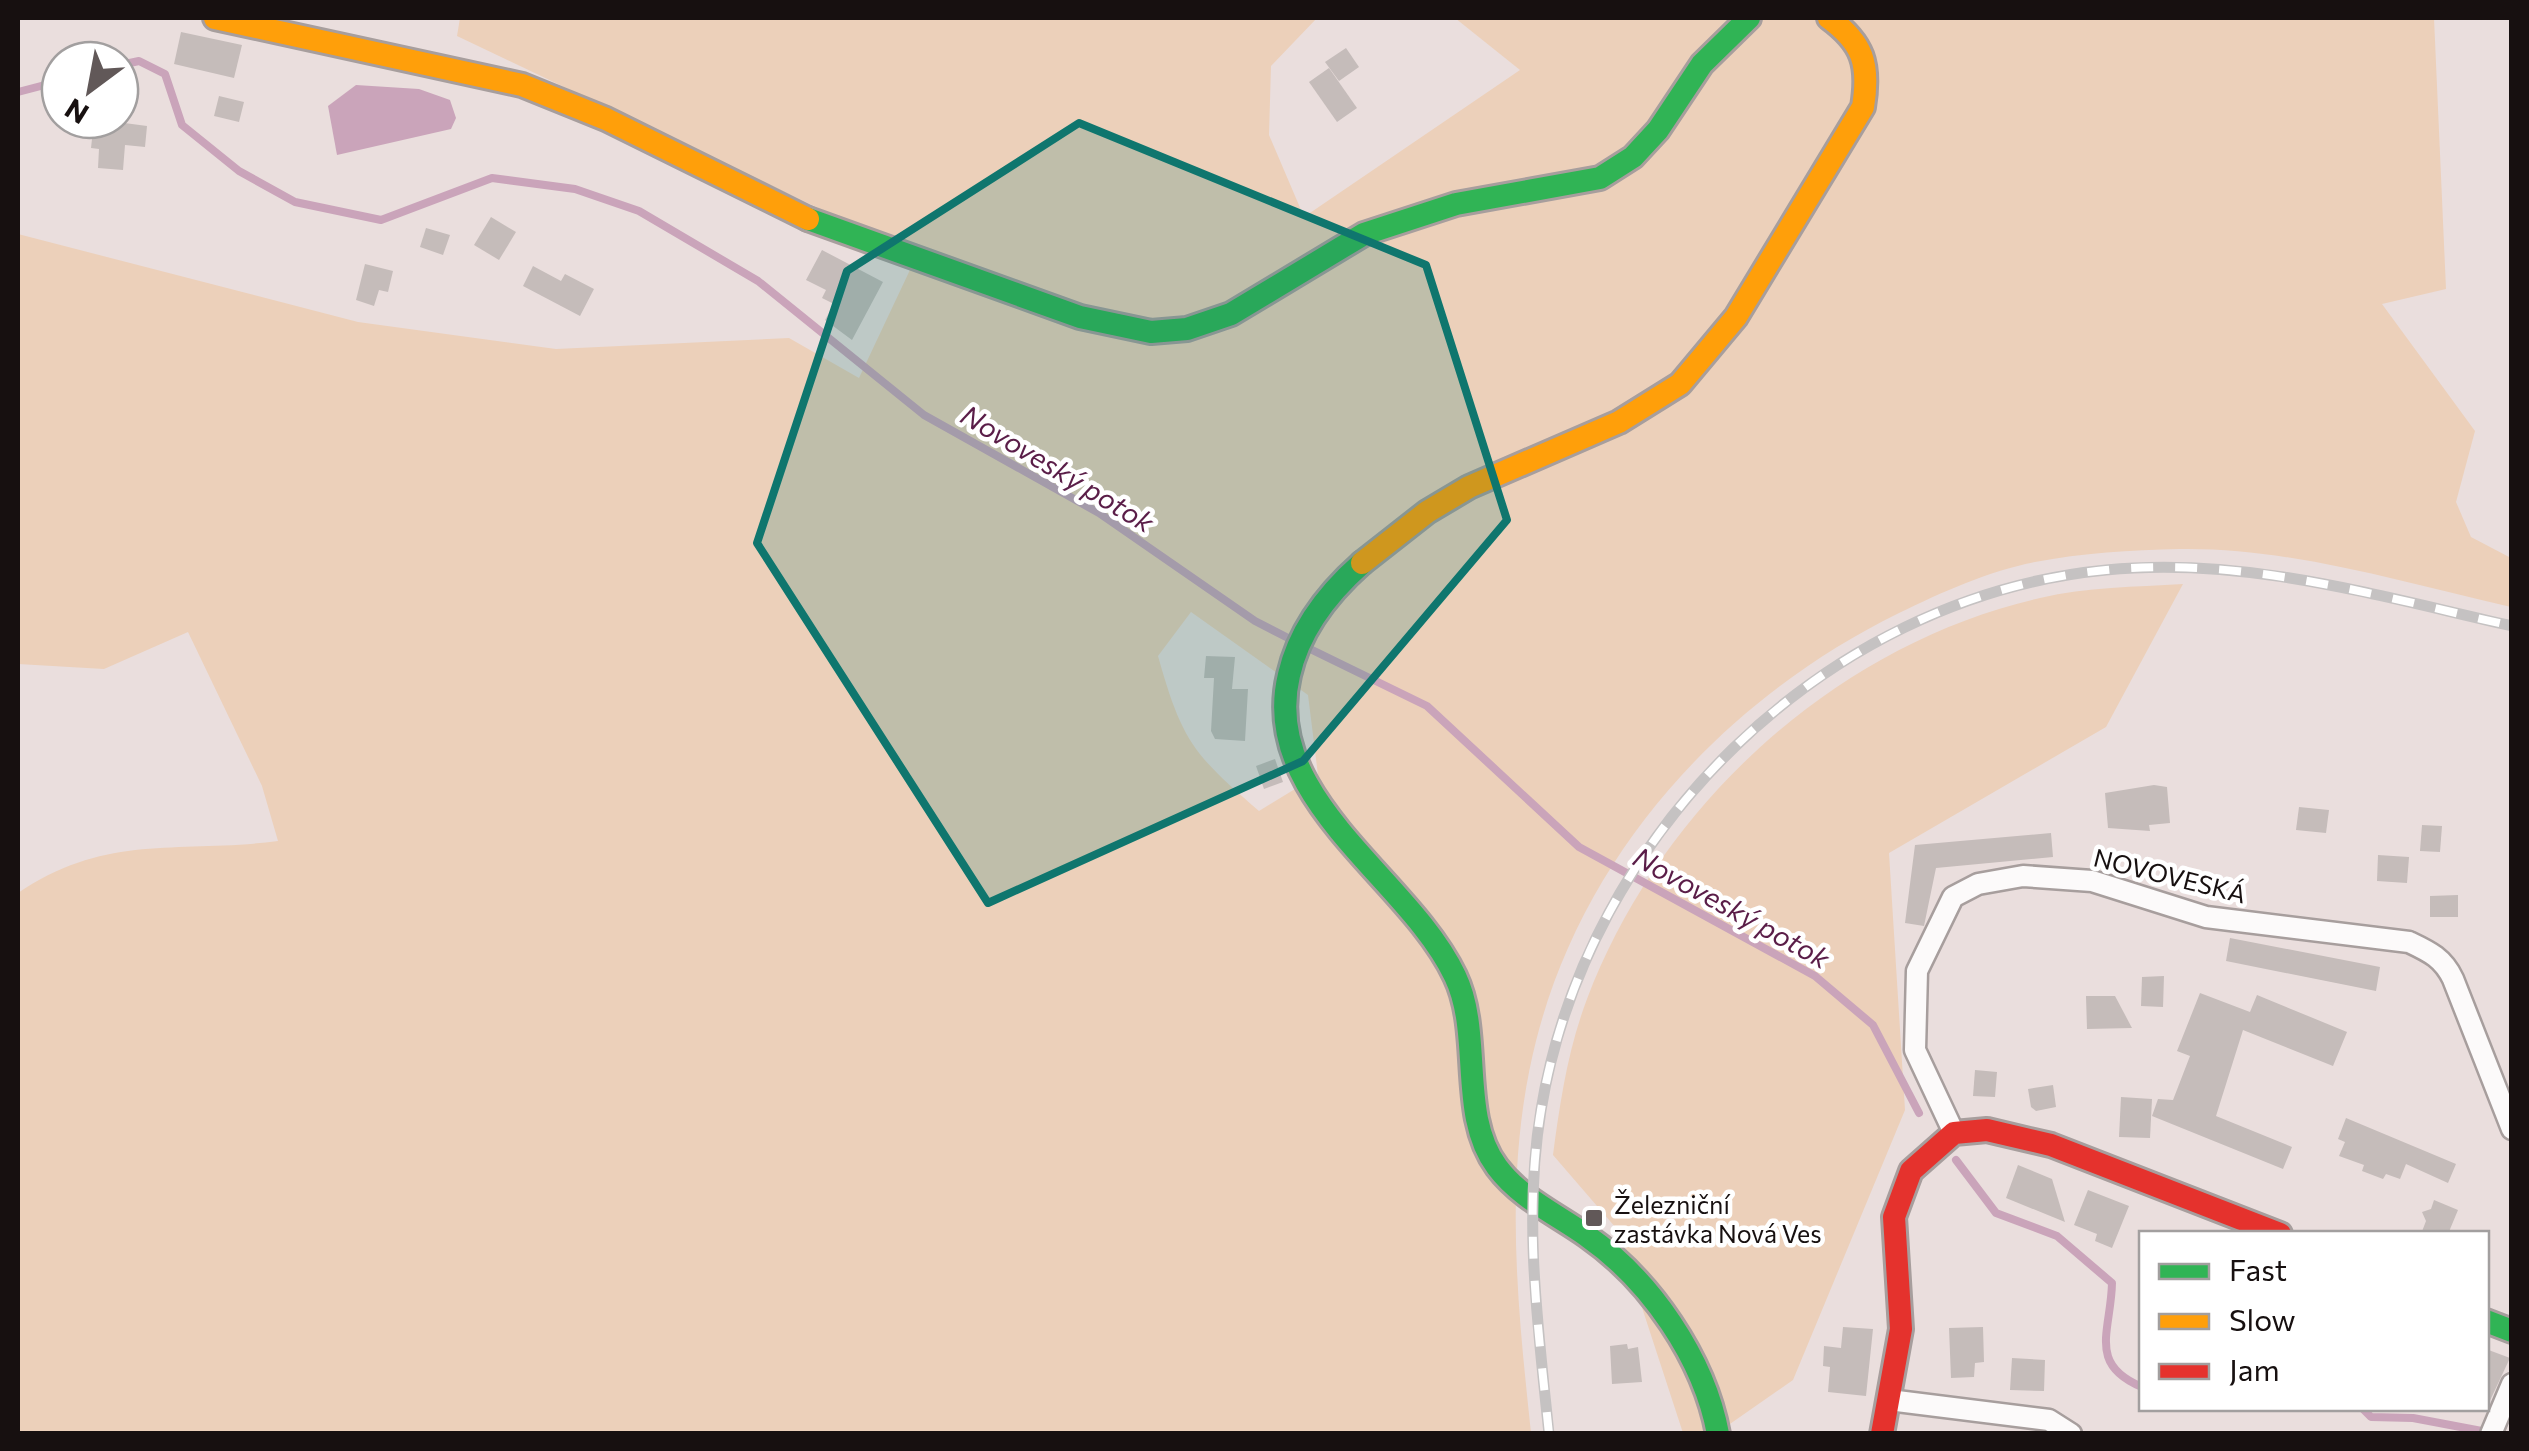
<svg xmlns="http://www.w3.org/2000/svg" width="2529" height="1451" font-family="Commissioner,sans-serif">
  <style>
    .green { fill: #ecd0ba; fill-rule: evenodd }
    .water { fill: #caa4ba }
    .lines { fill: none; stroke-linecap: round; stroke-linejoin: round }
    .stream { stroke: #caa4ba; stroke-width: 8 }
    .building { fill: #c5bcba }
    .street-casing { stroke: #a79e9d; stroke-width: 25 }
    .fast-casing { stroke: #a79e9d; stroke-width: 28 }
    .slow-casing { stroke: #a79e9d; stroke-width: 28 }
    .jam-casing { stroke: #a79e9d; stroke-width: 28 }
    .street { stroke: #fcfafa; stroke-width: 20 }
    .fast { stroke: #30b455; stroke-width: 22 }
    .slow { stroke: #ff9f0a; stroke-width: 22 }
    .jam { stroke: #e5322d; stroke-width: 22 }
    .rail-casing { stroke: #c5c2c2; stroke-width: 11 }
    .rail { stroke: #fff; stroke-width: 8; stroke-dasharray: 22; stroke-linecap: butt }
    .marked { fill: #0f766e; fill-opacity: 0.2; stroke: #0f766e; stroke-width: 8; stroke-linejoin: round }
    .poi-dot { fill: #615858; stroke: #fff; stroke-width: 4 }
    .labels { text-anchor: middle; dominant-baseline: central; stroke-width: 9; stroke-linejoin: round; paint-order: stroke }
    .street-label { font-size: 25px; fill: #171010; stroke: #fff }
    .poi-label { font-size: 25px; fill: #171010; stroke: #fff; text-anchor: start }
    .water-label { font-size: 28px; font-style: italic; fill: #5a1d48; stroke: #fff }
  </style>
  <rect width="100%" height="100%" fill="#eadedd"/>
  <g class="green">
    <path d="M460,18H1317L1271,66L1269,135L1304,217L1520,70L1455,18H2434L2446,289L2382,304L2475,431L2456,502L2471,537L2511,558V607C2404,583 2290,547 2179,549C2131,550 2082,553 2035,562C1989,571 1942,592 1899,613C1726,698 1584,851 1536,1041C1503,1172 1517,1301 1531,1433H18V893C108,832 179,854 278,841L262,786L188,632L104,669L18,664V234L358,322L556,349L789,338L859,378L917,255L457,36ZM1191,612L1308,695L1318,775L1259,811C1193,754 1182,741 1158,656Z"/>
    <path d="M2183,584L2106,727L1889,853L1905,1110L1793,1380L1717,1433H1683L1616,1228L1553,1155C1560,1102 1568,1049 1587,999C1660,806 1836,644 2040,598C2087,587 2135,587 2183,584Z"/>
  </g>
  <polygon class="water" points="356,85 419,89 450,100 456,118 451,129 337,155 328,106"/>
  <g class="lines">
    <g class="stream">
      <polyline points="120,65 139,61 165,74 182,125 239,171 295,202 381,220 492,178 575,189 639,211 758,281 924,415 1099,513 1255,621 1292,640"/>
      <polyline points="18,92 60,81"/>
      <polyline points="1304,646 1427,706 1579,847 1815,976 1873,1025 1919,1113"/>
      <path d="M1956,1160L1996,1213L2057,1236L2112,1283C2111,1331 2087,1364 2142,1387"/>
      <polyline points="2190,1408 2191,1408"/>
      <polyline points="2362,1408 2371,1417 2413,1418 2487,1432"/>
    </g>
  </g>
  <g class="building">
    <polygon points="181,32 242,45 234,78 174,64"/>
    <polygon points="1346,48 1359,67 1339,81 1325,62"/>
    <polygon points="1329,68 1357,108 1337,122 1309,82"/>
    <polygon points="219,96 244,102 239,122 214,116"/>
    <polygon points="102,120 147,126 145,147 125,145 123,170 98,168 99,149 91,148 93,130 101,130"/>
    <polygon points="491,217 516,232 499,260 474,245"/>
    <polygon points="426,228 450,235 443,255 420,247"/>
    <polygon points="822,250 883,282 852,340 825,320 834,304 822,298 826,290 806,280"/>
    <polygon points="365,264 393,271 388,292 379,290 374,306 356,300"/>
    <polygon points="533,266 561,281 565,274 594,289 580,316 523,286"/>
    <polygon points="1206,656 1235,657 1232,689 1248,689 1245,741 1215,739 1211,731 1214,678 1204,678"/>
    <polygon points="1275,759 1283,782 1264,789 1256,766"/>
    <polygon points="2154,785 2167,787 2170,823 2149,825 2150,831 2108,828 2105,793"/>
    <polygon points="2299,807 2329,810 2326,833 2296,830"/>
    <polygon points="2422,825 2442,826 2440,852 2420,851"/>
    <polygon points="2051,833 2053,857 1936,868 1924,926 1905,923 1915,845"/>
    <polygon points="2378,855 2409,857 2407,883 2377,881"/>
    <polygon points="2458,895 2458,917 2430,917 2430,896"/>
    <polygon points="2230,938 2380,967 2376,991 2226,961"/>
    <polygon points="2164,976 2163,1007 2141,1006 2142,977"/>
    <polygon points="2200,993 2250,1012 2257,995 2347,1032 2333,1066 2243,1030 2216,1116 2292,1147 2283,1169 2152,1116 2158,1099 2173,1100 2190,1056 2177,1051"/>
    <polygon points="2086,996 2115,996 2132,1028 2087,1029"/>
    <polygon points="1975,1070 1997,1072 1995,1097 1973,1096"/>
    <polygon points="2053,1085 2056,1107 2036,1111 2031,1107 2028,1089"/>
    <polygon points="2121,1097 2152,1099 2150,1138 2119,1137"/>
    <polygon points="2346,1118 2456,1164 2448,1183 2406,1164 2400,1179 2386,1174 2383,1179 2362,1171 2364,1165 2339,1156 2345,1142 2338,1139"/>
    <polygon points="2018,1165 2052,1179 2065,1222 2006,1198"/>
    <polygon points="2088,1190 2129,1206 2112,1248 2095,1241 2097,1234 2074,1225"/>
    <polygon points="2434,1200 2458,1210 2448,1234 2421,1234 2426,1221 2422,1212 2431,1209"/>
    <polygon points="1843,1327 1873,1329 1866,1396 1828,1392 1830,1367 1823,1366 1824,1346 1841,1348"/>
    <polygon points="1983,1327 1984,1362 1975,1363 1974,1377 1951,1378 1949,1328"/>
    <polygon points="1627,1344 1628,1349 1638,1347 1642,1382 1612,1384 1610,1346"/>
    <polygon points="2486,1349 2510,1358 2486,1409"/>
    <polygon points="2012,1358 2045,1360 2044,1391 2010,1390"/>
  </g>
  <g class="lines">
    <g class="street-casing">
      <g id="street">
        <path d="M1954,1133L1915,1050L1917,971L1953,897L1978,884L2023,876L2092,881L2206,917L2409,942C2430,952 2443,958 2453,979L2512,1129"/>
        <polyline points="1889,1400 2049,1420 2071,1434"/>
        <polyline points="2491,1434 2512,1384"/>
      </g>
    </g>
    <g class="fast-casing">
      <g id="fast">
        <polyline points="808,219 1080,317 1151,332 1187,329 1231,314 1364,234 1456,204 1600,178 1633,157 1658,130 1702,64 1749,18"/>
        <path d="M1362,563C1328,593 1299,630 1289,675C1259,799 1409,878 1455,976C1483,1034 1458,1115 1497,1167C1520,1198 1556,1214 1587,1236C1650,1280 1704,1358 1718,1434"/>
        <polyline points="2486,1321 2512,1331"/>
      </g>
    </g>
    <g class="slow-casing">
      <g id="slow">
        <polyline points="215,18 522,85 606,119 808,219"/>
        <path d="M1362,563L1427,512L1469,487L1619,422L1680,384L1736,317L1863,107C1870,64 1863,43 1829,18"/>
      </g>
    </g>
    <g class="jam-casing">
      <polyline id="jam" points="1882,1434 1901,1329 1894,1217 1911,1171 1954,1133 1987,1130 2051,1145 2280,1234"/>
    </g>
    <use href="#street" class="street"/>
    <use href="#fast" class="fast"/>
    <use href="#slow" class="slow"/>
    <use href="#jam" class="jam"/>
    <g class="rail-casing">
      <path id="rail" d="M1549,1434C1538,1326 1523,1218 1541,1110C1586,835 1824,597 2106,570C2244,556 2378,596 2512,626"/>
    </g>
    <use href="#rail" class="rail"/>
  </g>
  <path class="marked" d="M1079,123L1426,265L1507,520L1303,761L988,903L757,543L847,271Z"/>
  <rect class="poi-dot" x="1584" y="1208" width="20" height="20" rx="5"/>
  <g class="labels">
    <g class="street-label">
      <text transform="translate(2170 875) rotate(14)">NOVOVESKÁ</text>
    </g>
    <g class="poi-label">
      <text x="1614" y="1204">Železniční<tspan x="1614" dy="29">zastávka Nová Ves</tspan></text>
    </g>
    <g class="water-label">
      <text transform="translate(1058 468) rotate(31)">Novoveský potok</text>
      <text transform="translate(1732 907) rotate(29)">Novoveský potok</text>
    </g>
  </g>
  <rect width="2529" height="1451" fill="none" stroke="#171010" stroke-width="40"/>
  <rect x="2139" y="1231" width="350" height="180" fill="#ffffff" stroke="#a29f9f" stroke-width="2.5"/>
  <rect x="2159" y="1264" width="50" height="15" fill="#30b455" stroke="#a29f9f" stroke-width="2.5"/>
  <text x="2229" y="1281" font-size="30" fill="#171010">Fast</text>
  <rect x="2159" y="1314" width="50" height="15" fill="#ff9f0a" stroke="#a29f9f" stroke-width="2.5"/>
  <text x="2229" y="1331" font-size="30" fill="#171010">Slow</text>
  <rect x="2159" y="1364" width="50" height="15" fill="#e5322d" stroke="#a29f9f" stroke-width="2.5"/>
  <text x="2229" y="1381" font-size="30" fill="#171010">Jam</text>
  <g transform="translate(90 90) rotate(212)"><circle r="48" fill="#ffffff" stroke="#a29f9f" stroke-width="2.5"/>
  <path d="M0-8L18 38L0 25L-18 38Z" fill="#615858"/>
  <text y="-15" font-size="28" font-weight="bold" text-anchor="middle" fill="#171010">N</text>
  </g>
</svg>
